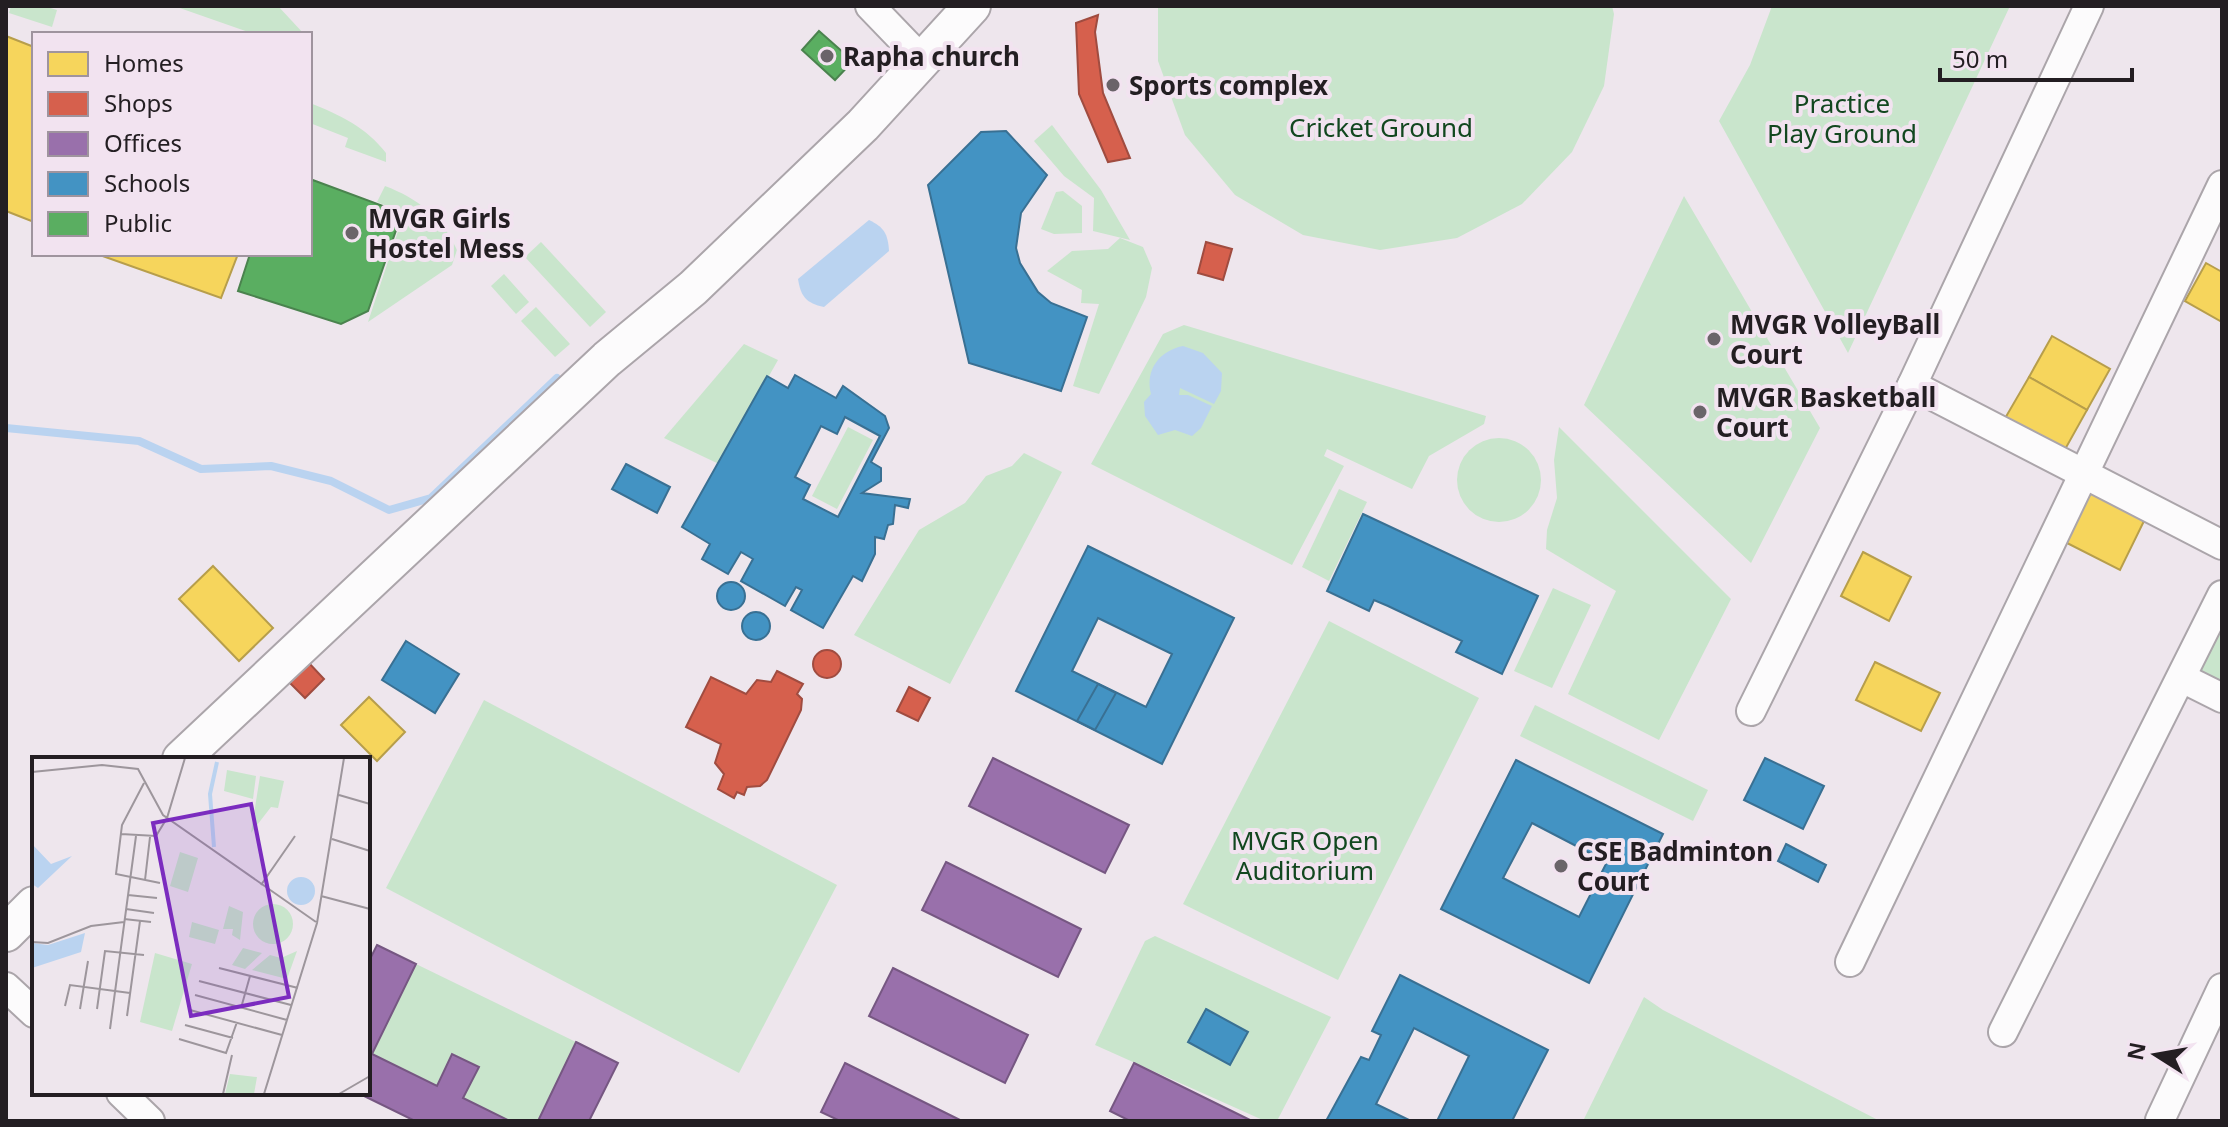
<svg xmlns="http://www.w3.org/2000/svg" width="2228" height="1127" font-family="'Noto Sans',sans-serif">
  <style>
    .green { fill: #c9e5cc }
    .water { fill: #bad3f0 }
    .homes { fill: #f6d55c; stroke: #b79e4b; stroke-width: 2 }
    .shops { fill: #d6604d; stroke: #a04c40; stroke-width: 2 }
    .offices { fill: #9970ab; stroke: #765782; stroke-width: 2 }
    .schools { fill: #4393c3; stroke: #397093; stroke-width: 2; fill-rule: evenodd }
    .public { fill: #5aae61; stroke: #4a834e; stroke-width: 2 }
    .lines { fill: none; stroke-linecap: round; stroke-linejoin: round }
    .stream { stroke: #bad3f0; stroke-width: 8 }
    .minor-casing { stroke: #aba5aa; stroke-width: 32 }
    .tertiary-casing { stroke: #aba5aa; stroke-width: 40 }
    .minor { stroke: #fcfbfc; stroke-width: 28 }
    .tertiary { stroke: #fcfbfc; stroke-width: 36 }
    .poi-dot { fill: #6a6469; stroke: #f2e3f0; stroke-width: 3 }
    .labels { text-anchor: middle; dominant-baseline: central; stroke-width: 8; stroke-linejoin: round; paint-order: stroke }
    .poi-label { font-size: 26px; font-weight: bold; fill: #231e22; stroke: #f2e3f0; text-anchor: start }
    .park-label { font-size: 26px; fill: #12471f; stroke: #f2e3f0 }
    .inset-river { fill: none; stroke: #bad3f0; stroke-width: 4 }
    .inset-road { fill: none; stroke: #9d969c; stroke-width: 2 }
    .view { fill: #7b2cbf; fill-opacity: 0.15; stroke: #7b2cbf; stroke-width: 4 }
    .inset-edge { fill: none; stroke: #231e22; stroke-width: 4 }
  </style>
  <rect width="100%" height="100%" fill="#eee6ed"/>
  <g class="green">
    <polygon points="11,6 44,6 57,10 52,27 9,13"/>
    <polygon points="174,6 278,6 304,34 254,34"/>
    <polygon points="1158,6 1612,6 1614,14 1604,86 1572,152 1522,204 1457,238 1380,250 1303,235 1235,195 1185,135 1158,61"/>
    <polygon points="1772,6 2010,6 1848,353 1719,121 1750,65"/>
    <path d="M310,103C340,115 366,127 386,153V162L345,147L348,138L310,123Z"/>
    <polygon points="1052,125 1101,190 1130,240 1093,231 1094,198 1064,176 1034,141"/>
    <path d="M385,186C417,198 443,218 457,250L452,265L368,322L404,213L377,202Z"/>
    <polygon points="1063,191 1082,206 1082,233 1054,234 1041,229 1056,192"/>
    <polygon points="1684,196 1762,329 1770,333 1767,338 1820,428 1751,563 1584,405"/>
    <polygon points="1120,238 1143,247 1152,268 1146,297 1099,394 1073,386 1099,304 1081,303 1082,290 1047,271 1072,251 1108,249"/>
    <polygon points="541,242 606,312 590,327 525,257"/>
    <polygon points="504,274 529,302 516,314 491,286"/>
    <polygon points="536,307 570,344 555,357 521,321"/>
    <polygon points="1184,325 1486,416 1484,424 1429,456 1412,489 1327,449 1324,456 1344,466 1292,565 1091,464 1163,334"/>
    <polygon points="744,344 778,360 719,464 664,438"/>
    <polygon points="848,427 873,440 837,509 812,496"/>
    <polygon points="1559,427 1731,599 1659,740 1568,694 1616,591 1546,549 1547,530 1557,498 1554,460"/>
    <circle cx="1499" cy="480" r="42"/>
    <polygon points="1024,453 1062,472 950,684 854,635 919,530 965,503 986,476 1012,466"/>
    <polygon points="1339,489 1367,502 1329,581 1302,567"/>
    <polygon points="1553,588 1591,605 1552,688 1514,671"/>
    <polygon points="1329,621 1479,698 1338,980 1183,904"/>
    <polygon points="2222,624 2222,687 2197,675"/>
    <polygon points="484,700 837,885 739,1073 386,888"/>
    <polygon points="1535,705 1708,790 1693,821 1520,736"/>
    <polygon points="1155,936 1331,1017 1278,1119 1265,1121 1095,1045 1145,941"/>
    <polygon points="416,964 576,1042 538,1121 510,1121 463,1098 479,1067 437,1086 372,1054"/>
    <polygon points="1644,997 1663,1010 1880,1121 1583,1121"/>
  </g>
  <g class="water">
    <path d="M869,220C884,227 888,234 889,251L824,307C806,303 801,297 798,279Z"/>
    <path d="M1183,346L1203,353L1222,373L1221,391L1214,404L1180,388L1179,395H1188L1212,406L1201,428L1192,436L1175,430L1158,435L1145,416L1144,402L1151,394C1145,370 1159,351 1183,346Z"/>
  </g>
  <g class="homes">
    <polygon points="6,36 34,47 34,222 6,211"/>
    <polygon points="97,254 238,254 221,298"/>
    <polygon points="2206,263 2222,272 2222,322 2185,301"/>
    <polygon points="2052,336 2110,369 2087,410 2029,377"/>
    <polygon points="2029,377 2087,410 2063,453 2004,420"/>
    <polygon points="2090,492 2145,519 2120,570 2065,542"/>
    <polygon points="1863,552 1911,577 1889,621 1841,596"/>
    <polygon points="213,566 273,628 239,661 179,599"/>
    <polygon points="1875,662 1940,693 1921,731 1856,700"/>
    <polygon points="369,697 405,732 377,761 341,725"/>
  </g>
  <g class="shops">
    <polygon points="1098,15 1095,32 1103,93 1130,158 1108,162 1079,94 1076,23"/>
    <polygon points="1206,242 1232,249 1223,280 1198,273"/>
    <circle cx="827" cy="664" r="14"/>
    <polygon points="307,661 324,679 305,698 287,680"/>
    <polygon points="777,671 803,684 797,694 802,699 801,710 767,780 760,786 747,787 744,795 737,792 734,798 718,789 724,774 715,763 721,744 686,727 711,677 746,694 757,680 771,682"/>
    <polygon points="909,687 930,698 918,721 897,711"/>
  </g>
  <g class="offices">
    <polygon points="993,758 1129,825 1105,873 969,806"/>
    <polygon points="946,862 1081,929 1058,977 922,910"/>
    <polygon points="377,945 416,964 372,1054 437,1086 452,1054 479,1067 463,1098 510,1121 415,1121 358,1093 368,1093 368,963"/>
    <polygon points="893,968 1028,1035 1005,1083 869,1016"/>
    <polygon points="576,1042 618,1063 589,1121 538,1121"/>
    <polygon points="845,1063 962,1121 840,1121 821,1112"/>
    <polygon points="1134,1063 1252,1121 1130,1121 1110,1111"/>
  </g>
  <g class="schools">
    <polygon points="1006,131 1047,175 1021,213 1016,248 1020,263 1038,292 1051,303 1087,317 1061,391 969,363 928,185 981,132"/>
    <path d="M795,375L836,398L843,386L885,416L889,428L871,462L881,468V481L862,493L910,499L908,508L895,505L893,524L888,525L884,539L875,537V554L862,581L853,576L823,628L791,610L802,590L796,587L785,606L741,581L753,559L741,552L728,574L702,559L710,544L682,527L767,376L788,388ZM845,417L880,436L838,517L803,499L810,485L795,477L821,426L837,434Z"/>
    <polygon points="626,464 670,487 657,513 612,489"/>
    <polygon points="1363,514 1538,596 1502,674 1456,652 1462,641 1388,606 1374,600 1369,611 1327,591"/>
    <path d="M1088,546L1234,618L1162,764L1016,691ZM1098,618L1172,654L1146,707L1072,671Z"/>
    <circle cx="731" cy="596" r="14"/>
    <circle cx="756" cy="626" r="14"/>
    <polygon points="406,641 459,674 435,713 382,680"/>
    <polygon points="1098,684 1116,693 1095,730 1077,721"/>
    <polygon points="1765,758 1824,786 1803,829 1744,800"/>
    <path d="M1516,760L1663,834L1589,983L1441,909ZM1532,823L1607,862L1579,917L1503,878Z"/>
    <polygon points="1786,844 1826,865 1818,882 1778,861"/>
    <polygon points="1400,975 1548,1050 1512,1121 1437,1121 1469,1056 1414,1028 1376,1104 1411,1121 1326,1121 1361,1057 1369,1060 1381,1035 1372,1031"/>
    <polygon points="1206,1009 1248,1032 1230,1065 1188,1042"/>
  </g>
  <g class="public">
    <polygon points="819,31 853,61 835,80 802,50"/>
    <polygon points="310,179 402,213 368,311 341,324 238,291 250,254 310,254"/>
  </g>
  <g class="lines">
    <polyline class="stream" points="6,428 139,441 201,469 271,466 331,481 389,510 431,498 557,378"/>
    <g class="minor-casing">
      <g id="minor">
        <polyline points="870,6 922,60"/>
        <polyline points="1912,385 2222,545"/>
        <polyline points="2182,678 2222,698"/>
        <polyline points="1751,711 1912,385 2089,6"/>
        <polyline points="1850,962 2222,185"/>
        <polyline points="6,987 34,1013"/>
        <polyline points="2003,1032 2222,595"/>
        <polyline points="121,1093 150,1121"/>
        <polyline points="2160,1120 2222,988"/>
      </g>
    </g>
    <g class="tertiary-casing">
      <g id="tertiary">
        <polyline points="181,759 607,359 693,288 863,125 972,6"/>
        <polyline points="6,933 34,905"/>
      </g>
    </g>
    <use href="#minor" class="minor"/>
    <use href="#tertiary" class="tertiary"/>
  </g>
  <g class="poi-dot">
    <circle cx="827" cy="56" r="8"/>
    <circle cx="1113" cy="85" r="8"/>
    <circle cx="352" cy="233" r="8"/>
    <circle cx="1714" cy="339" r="8"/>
    <circle cx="1700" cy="412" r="8"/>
    <circle cx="1561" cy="866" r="8"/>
  </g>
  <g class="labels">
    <g class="poi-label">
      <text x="843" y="56">Rapha church</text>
      <text x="1129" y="85">Sports complex</text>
      <text x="368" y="218">MVGR Girls<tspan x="368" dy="30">Hostel Mess</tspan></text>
      <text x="1730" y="324">MVGR VolleyBall<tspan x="1730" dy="30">Court</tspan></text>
      <text x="1716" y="397">MVGR Basketball<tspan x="1716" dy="30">Court</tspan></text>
      <text x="1577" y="851">CSE Badminton<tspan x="1577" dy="30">Court</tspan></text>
    </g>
    <g class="park-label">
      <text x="1842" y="103">Practice<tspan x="1842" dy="30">Play Ground</tspan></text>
      <text x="1381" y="127">Cricket Ground</text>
      <text x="1305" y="840">MVGR Open<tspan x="1305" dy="30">Auditorium</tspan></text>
    </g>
  </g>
  <g transform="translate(32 757)">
    <rect width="338" height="338" fill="#eee6ed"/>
    <path d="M195,13L224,19L221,42L192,34ZM228,19L252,24L246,51L239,50L219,76ZM148,95L166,101L156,135L138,129ZM221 167a20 20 0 1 1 40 0a20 20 0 1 1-40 0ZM197,149L211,155L208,183L200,178L201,172H191ZM160,165L187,173L183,187L157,180ZM211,191L230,196L213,212L200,208ZM265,194L255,222L220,213L238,198L249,201ZM123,196L160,207L140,274L108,265ZM198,317L225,320L222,337H193Z" fill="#c9e5cc"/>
    <path d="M0,87L19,107L40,99L6,131L0,127ZM255 134a14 14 0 1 1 28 0a14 14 0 1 1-28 0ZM53,176L49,195L0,211V186L16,188Z" fill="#bad3f0"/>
    <path class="inset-river" d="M182,90L178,37L185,5"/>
    <path class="inset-road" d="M0,15L70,8L106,12L131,58L284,165M112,26L90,68L84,117L128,126M307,38L338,47M89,77L124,79L135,61L153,1M300,82L338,94M113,123L118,80M229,128L263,79M96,138L125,141M289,139L338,152M94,152L122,156M92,162L119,165M0,185L16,186L59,169L92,165M187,211L266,231M167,224L259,248M163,238L255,263M33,249L38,228L98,236M209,251L218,219M48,252L56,204M65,252L73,194L112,198M158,253L250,278M95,259L108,164M153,268L201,281M78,272L104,79M147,282L194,296L205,265M191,337L200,298M232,337L285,166L312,1M307,337L338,319"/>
    <path class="view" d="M219,47L257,240L159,259L121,66Z"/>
    <rect width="338" height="338" class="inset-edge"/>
  </g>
  <rect width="2228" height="1127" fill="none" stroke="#231e22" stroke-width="16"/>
  <rect x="32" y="32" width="280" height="224" fill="#f2e3f0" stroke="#9f949e" stroke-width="2"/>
  <rect x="48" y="52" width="40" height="24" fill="#f6d55c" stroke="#9f949e" stroke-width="2"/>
  <text x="104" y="72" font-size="24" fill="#231e22">Homes</text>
  <rect x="48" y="92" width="40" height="24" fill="#d6604d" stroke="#9f949e" stroke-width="2"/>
  <text x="104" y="112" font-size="24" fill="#231e22">Shops</text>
  <rect x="48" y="132" width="40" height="24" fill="#9970ab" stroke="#9f949e" stroke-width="2"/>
  <text x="104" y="152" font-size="24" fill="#231e22">Offices</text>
  <rect x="48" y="172" width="40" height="24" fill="#4393c3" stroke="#9f949e" stroke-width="2"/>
  <text x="104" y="192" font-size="24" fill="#231e22">Schools</text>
  <rect x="48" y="212" width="40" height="24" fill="#5aae61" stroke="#9f949e" stroke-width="2"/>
  <text x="104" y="232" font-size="24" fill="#231e22">Public</text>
  <g transform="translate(2156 1055) rotate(281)" stroke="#f2e3f0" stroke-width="6" paint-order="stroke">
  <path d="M0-6L14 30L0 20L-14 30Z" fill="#231e22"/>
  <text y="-12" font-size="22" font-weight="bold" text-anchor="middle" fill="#231e22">N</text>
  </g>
  <path d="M1940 68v12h192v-12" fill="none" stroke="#231e22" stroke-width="4"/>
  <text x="1952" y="68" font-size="24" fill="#231e22" stroke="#f2e3f0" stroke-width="6" paint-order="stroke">50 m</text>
</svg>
